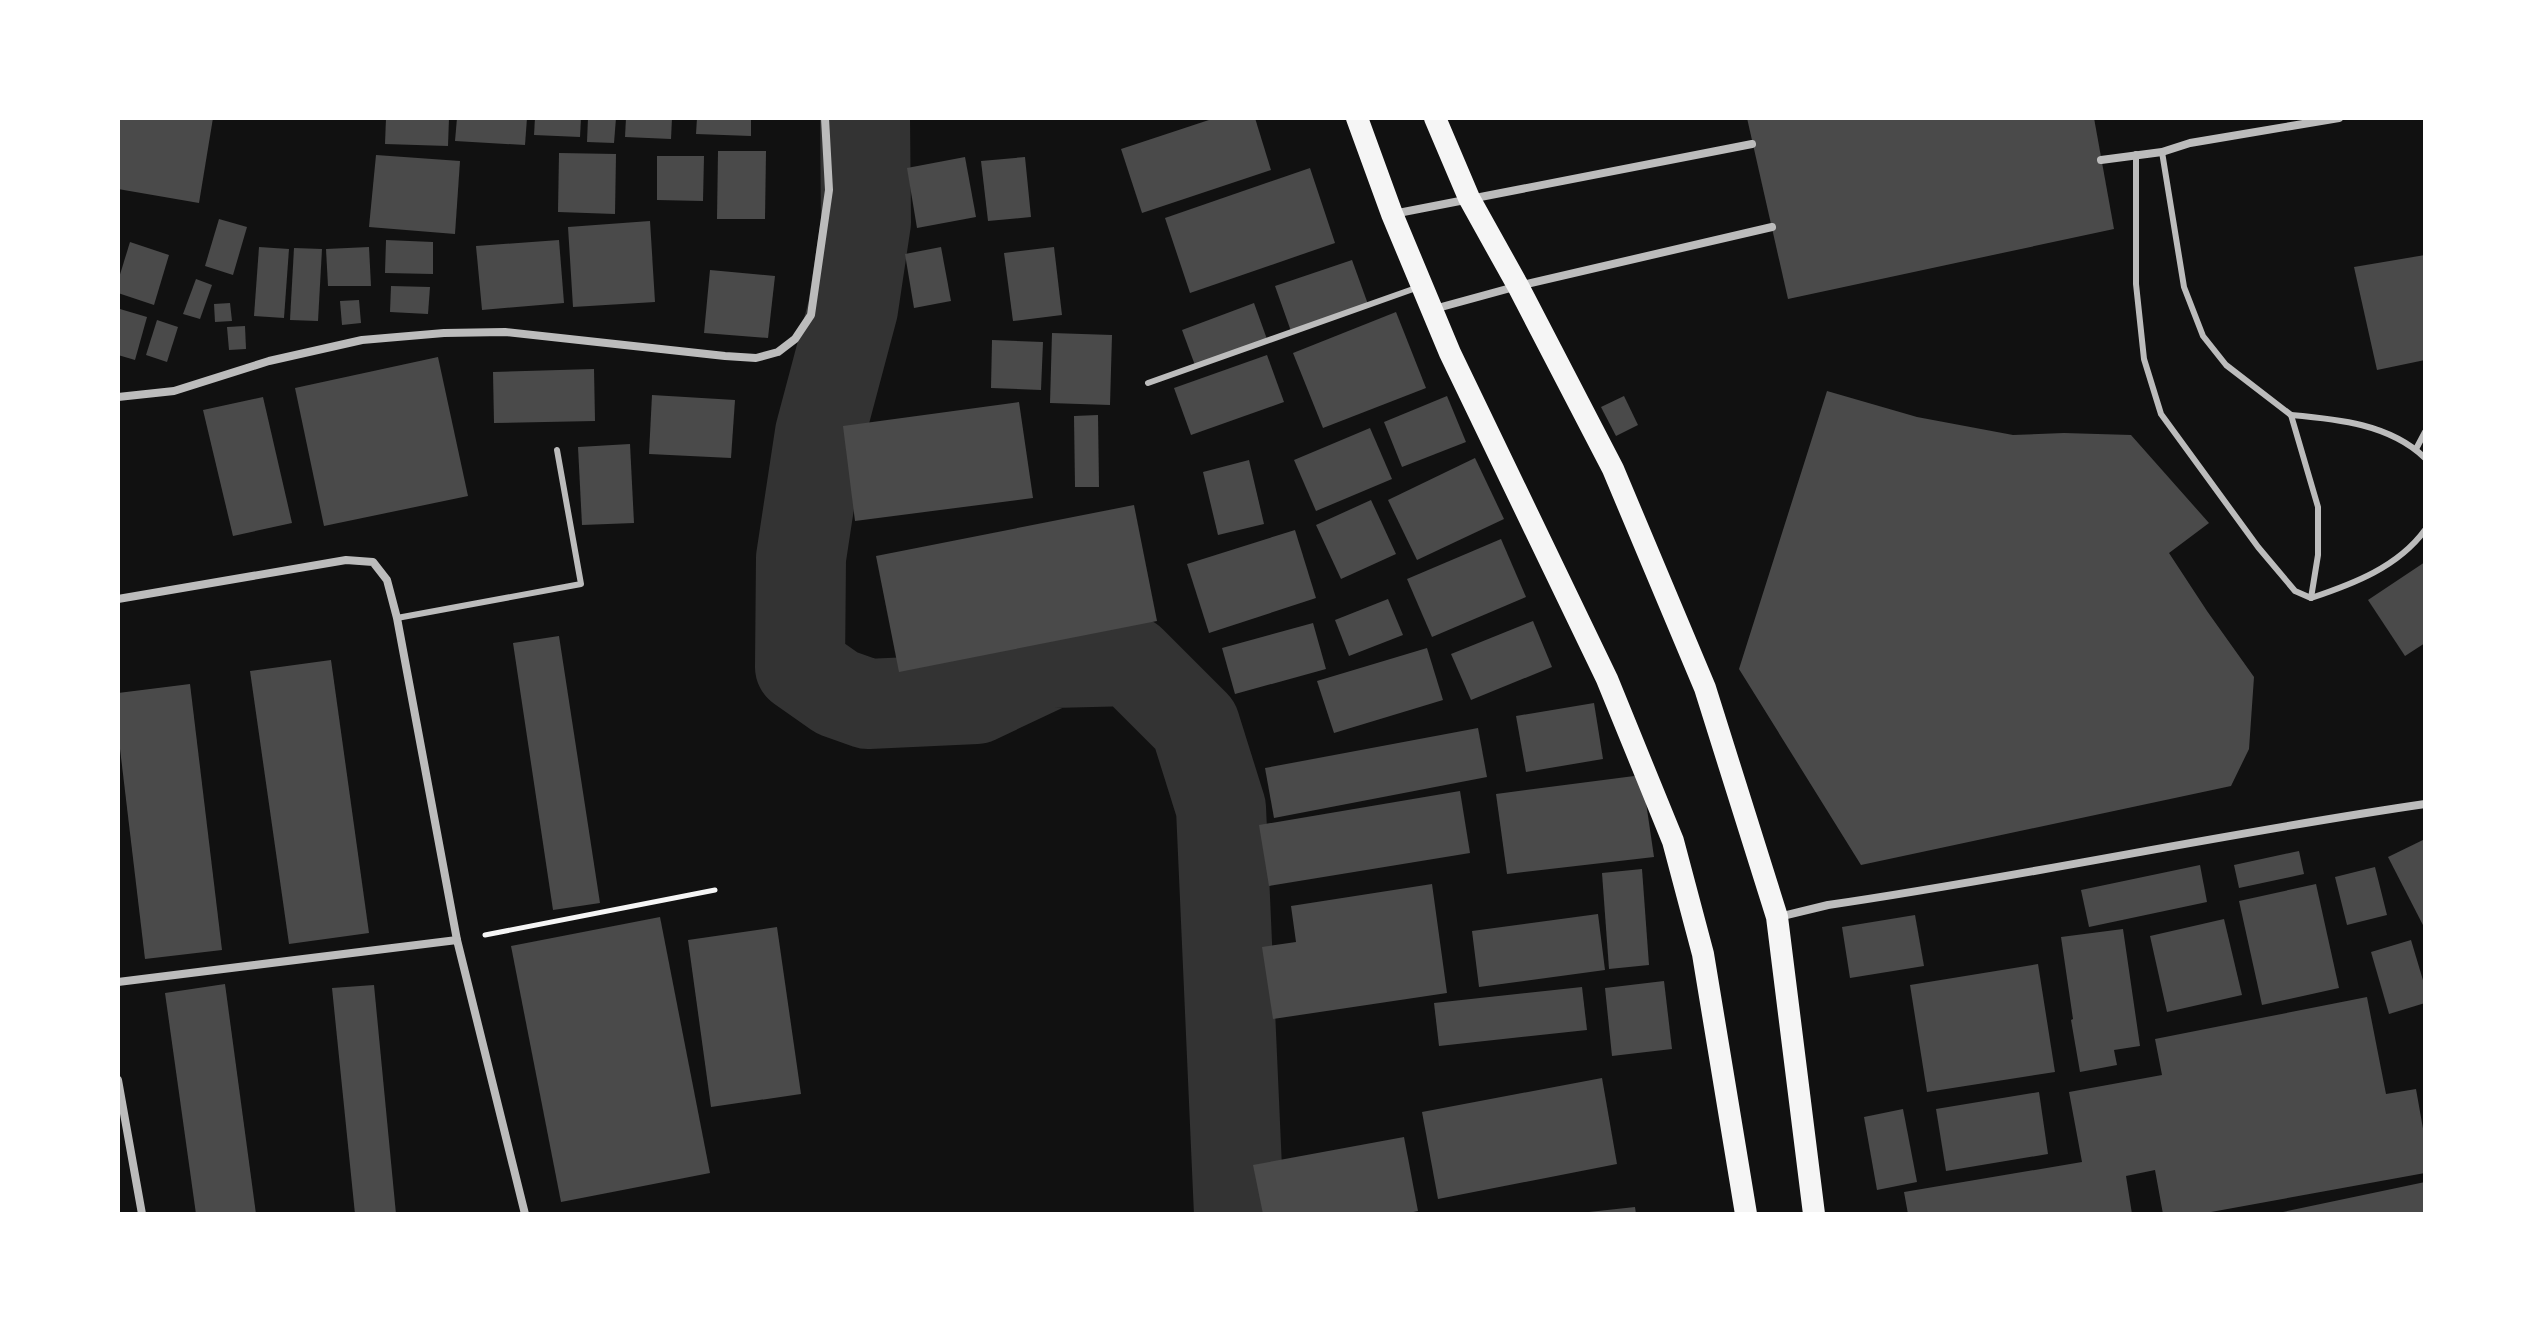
<svg xmlns="http://www.w3.org/2000/svg" width="2543" height="1332" font-family="Poppins,sans-serif">
  <style>
    .lines { fill: none; stroke-linecap: round; stroke-linejoin: round }
    .river { stroke: #333; stroke-width: 90 }
    .building { fill: #4a4a4a }
    .path { stroke: #f5f5f5; stroke-width: 5 }
    .service { stroke: #bcbcbc; stroke-width: 6 }
    .minor { stroke: #bcbcbc; stroke-width: 8 }
    .trunk { stroke: #f5f5f5; stroke-width: 22 }
  </style>
  <rect width="100%" height="100%" fill="#111"/>
  <g class="lines">
    <polyline class="river" points="865,118 866,222 853,309 820,433 801,558 800,667 837,693 868,704 976,699 1052,663 1131,661 1195,725 1221,808 1239,1214"/>
  </g>
  <g class="building">
    <polygon points="118,118 213,118 199,203 118,189"/>
    <polygon points="386,118 449,118 448,146 385,144"/>
    <polygon points="457,118 527,118 525,145 455,141"/>
    <polygon points="535,118 581,118 580,137 534,135"/>
    <polygon points="588,118 616,118 614,143 587,142"/>
    <polygon points="626,118 672,118 671,139 625,137"/>
    <polygon points="697,118 751,118 751,136 696,134"/>
    <polygon points="1215,118 1255,118 1271,170 1142,213 1121,149"/>
    <polygon points="1747,118 2094,118 2114,229 1788,299"/>
    <polygon points="718,151 766,151 765,219 717,219"/>
    <polygon points="559,153 616,154 615,214 558,212"/>
    <polygon points="376,155 460,161 455,234 369,227"/>
    <polygon points="657,156 704,156 703,201 657,200"/>
    <polygon points="965,157 976,217 917,228 907,168"/>
    <polygon points="1025,157 1031,217 988,221 981,161"/>
    <polygon points="1310,168 1335,243 1190,293 1165,218"/>
    <polygon points="219,219 247,227 233,275 205,266"/>
    <polygon points="650,221 655,302 573,307 568,227"/>
    <polygon points="386,240 433,242 433,274 385,273"/>
    <polygon points="559,240 564,303 482,310 476,246"/>
    <polygon points="130,242 169,255 154,305 118,293 118,281"/>
    <polygon points="259,247 289,249 284,318 254,316"/>
    <polygon points="369,247 371,286 328,286 326,249"/>
    <polygon points="941,247 951,301 914,308 905,254"/>
    <polygon points="1054,247 1062,315 1013,321 1004,253"/>
    <polygon points="294,248 322,249 318,321 290,320"/>
    <polygon points="2425,255 2425,360 2377,370 2354,267"/>
    <polygon points="1352,260 1369,307 1292,334 1275,286"/>
    <polygon points="710,270 775,276 768,338 704,333"/>
    <polygon points="196,279 212,285 200,319 183,314"/>
    <polygon points="391,286 430,287 428,314 390,312"/>
    <polygon points="359,300 361,323 342,325 340,301"/>
    <polygon points="230,303 232,321 215,322 214,304"/>
    <polygon points="1254,303 1268,342 1196,368 1182,330"/>
    <polygon points="120,309 147,317 135,360 118,355"/>
    <polygon points="1396,312 1426,388 1323,428 1293,353"/>
    <polygon points="157,320 178,327 167,362 146,355"/>
    <polygon points="245,326 246,349 229,350 227,327"/>
    <polygon points="1052,333 1112,335 1110,405 1050,403"/>
    <polygon points="992,340 1043,342 1041,390 991,388"/>
    <polygon points="1267,355 1284,402 1191,435 1174,388"/>
    <polygon points="438,357 468,496 324,526 295,388"/>
    <polygon points="594,369 595,421 494,423 493,372"/>
    <polygon points="1827,391 1917,417 2013,435 2064,433 2131,435 2209,523 2169,553 2207,611 2254,677 2249,749 2231,786 1861,865 1739,669"/>
    <polygon points="652,395 735,400 731,458 649,454"/>
    <polygon points="1447,396 1466,442 1402,467 1384,422"/>
    <polygon points="1624,396 1638,425 1616,436 1601,407"/>
    <polygon points="263,397 292,523 233,536 203,410"/>
    <polygon points="1019,402 1033,498 855,521 843,426"/>
    <polygon points="1098,415 1099,487 1075,487 1074,416"/>
    <polygon points="1370,428 1392,479 1316,511 1294,460"/>
    <polygon points="630,444 634,523 582,525 578,447"/>
    <polygon points="1475,458 1504,519 1417,560 1388,500"/>
    <polygon points="1249,460 1264,524 1218,535 1203,472"/>
    <polygon points="1371,500 1396,554 1341,579 1316,525"/>
    <polygon points="1134,505 1157,621 899,672 876,556"/>
    <polygon points="1295,530 1316,598 1209,633 1187,564"/>
    <polygon points="1501,539 1526,597 1432,637 1407,579"/>
    <polygon points="2425,562 2425,643 2405,656 2368,600"/>
    <polygon points="1388,599 1403,635 1349,656 1335,620"/>
    <polygon points="1533,621 1552,667 1471,700 1451,654"/>
    <polygon points="1313,623 1326,669 1235,694 1222,648"/>
    <polygon points="559,636 600,903 553,910 513,643"/>
    <polygon points="1427,648 1443,700 1334,733 1317,681"/>
    <polygon points="331,660 369,933 289,944 250,671"/>
    <polygon points="190,684 222,950 145,959 118,732 118,693"/>
    <polygon points="1594,703 1603,759 1526,772 1516,716"/>
    <polygon points="1478,728 1487,777 1274,818 1265,768"/>
    <polygon points="1642,775 1654,857 1507,874 1496,794"/>
    <polygon points="1460,791 1470,853 1269,886 1259,825"/>
    <polygon points="2425,839 2425,929 2388,857"/>
    <polygon points="2299,851 2304,874 2239,888 2234,865"/>
    <polygon points="2200,865 2207,902 2089,927 2081,890"/>
    <polygon points="2375,867 2387,915 2347,925 2335,877"/>
    <polygon points="1642,869 1649,965 1609,969 1602,873"/>
    <polygon points="1432,884 1447,993 1273,1019 1262,947 1296,942 1291,906"/>
    <polygon points="2316,884 2339,988 2262,1005 2239,901"/>
    <polygon points="1598,914 1605,970 1479,987 1472,931"/>
    <polygon points="1915,915 1924,966 1850,978 1842,927"/>
    <polygon points="660,917 710,1173 561,1202 511,946"/>
    <polygon points="2224,919 2242,995 2167,1012 2150,936"/>
    <polygon points="777,927 801,1094 711,1107 688,940"/>
    <polygon points="2123,929 2140,1046 2114,1050 2117,1065 2080,1072 2071,1020 2073,1019 2061,937"/>
    <polygon points="2411,940 2425,987 2425,1003 2389,1014 2371,952"/>
    <polygon points="2038,964 2055,1072 1927,1092 1910,985"/>
    <polygon points="1664,981 1672,1049 1612,1056 1605,988"/>
    <polygon points="225,984 256,1214 196,1214 165,993"/>
    <polygon points="374,985 396,1214 355,1214 332,988"/>
    <polygon points="1582,987 1587,1030 1439,1046 1434,1003"/>
    <polygon points="2367,997 2386,1094 2416,1089 2425,1140 2425,1173 2200,1214 2163,1214 2155,1170 2126,1176 2132,1214 1908,1214 1904,1192 2082,1162 2069,1092 2162,1075 2155,1039"/>
    <polygon points="1602,1078 1617,1164 1438,1199 1422,1112"/>
    <polygon points="2039,1092 2048,1154 1946,1171 1936,1109"/>
    <polygon points="1903,1109 1917,1182 1877,1190 1864,1117"/>
    <polygon points="1404,1137 1418,1211 1404,1214 1263,1214 1253,1165"/>
    <polygon points="2425,1182 2425,1214 2278,1214 2278,1213"/>
    <polygon points="1635,1207 1636,1214 1589,1214 1589,1212"/>
  </g>
  <g class="lines">
    <polyline class="path" points="485,935 715,890"/>
    <g class="service">
      <polyline points="2136,154 2136,284 2144,359 2161,414 2258,547 2295,591 2311,598 2318,555 2318,507 2291,415 2226,365 2203,336 2184,287 2162,152"/>
      <polyline points="1148,383 1416,288"/>
      <path d="M2291,415C2337,419 2390,424 2425,458"/>
      <polyline points="2416,449 2425,432"/>
      <path d="M2311,598C2353,584 2398,567 2425,530"/>
      <polyline points="397,618 581,584 557,450"/>
    </g>
    <g class="minor">
      <polyline points="2101,160 2162,152 2190,143 2339,118"/>
      <polyline points="1393,214 1752,144"/>
      <polyline points="1434,309 1518,286 1772,227"/>
      <polyline points="118,397 174,391 269,361 362,340 444,333 505,332 725,356 756,358 778,352 795,339 811,315 829,190 825,118"/>
      <polyline points="118,599 346,560 373,562 387,580 397,618 457,940"/>
      <path d="M1778,917L1828,905C2027,876 2225,833 2425,804"/>
      <polyline points="118,982 457,940 525,1214"/>
      <polyline points="118,1080 142,1214"/>
    </g>
    <g class="trunk">
      <polyline points="1357,118 1392,214 1450,353 1607,679 1673,841 1703,954 1746,1214"/>
      <polyline points="1435,118 1469,198 1518,286 1613,469 1705,688 1777,917 1814,1214"/>
    </g>
  </g>
  <rect width="2543" height="1332" fill="none" stroke="#ffffff" stroke-width="240"/>
</svg>
